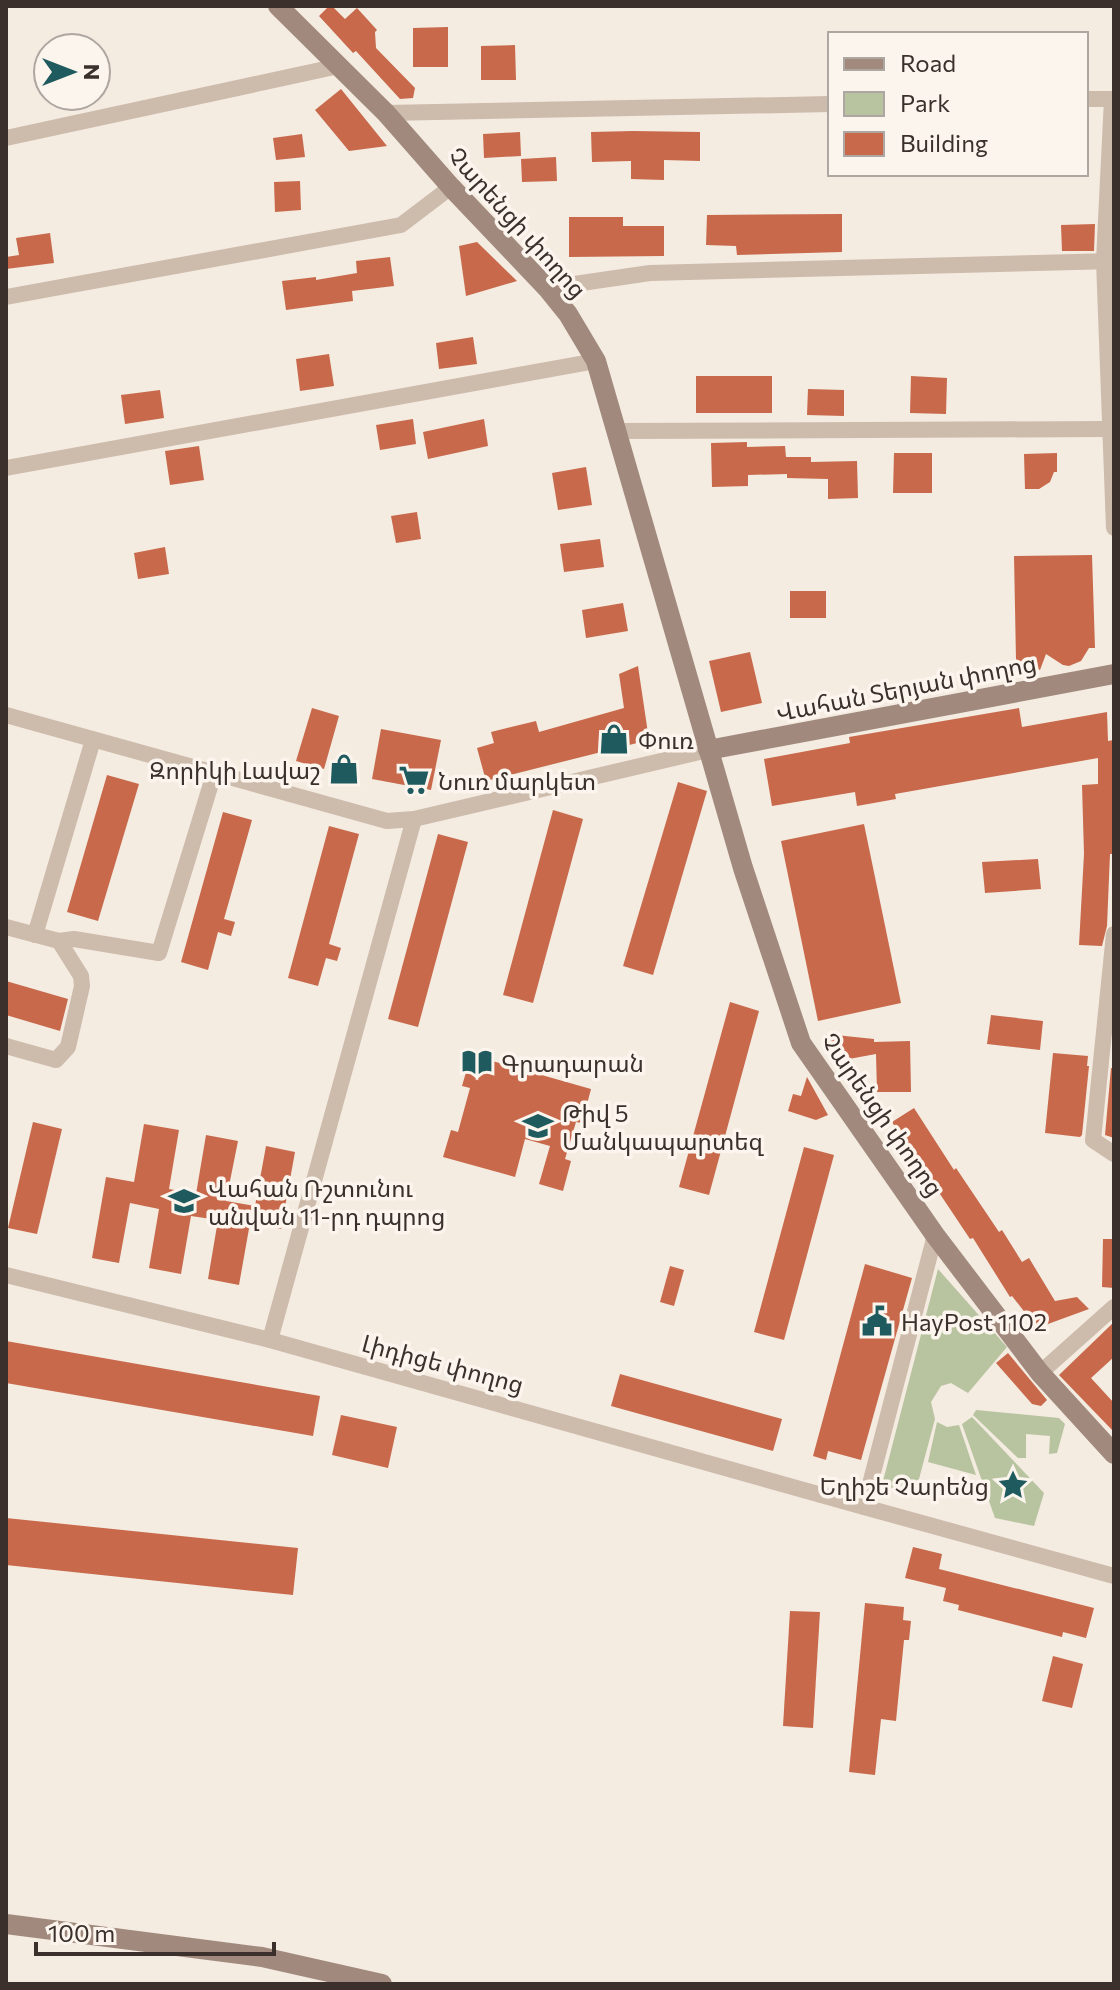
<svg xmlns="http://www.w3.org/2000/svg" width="1120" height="1990" font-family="Commissioner,'Noto Sans Armenian',sans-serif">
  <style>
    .green { fill: #b8c4a0 }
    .building { fill: #c8694b }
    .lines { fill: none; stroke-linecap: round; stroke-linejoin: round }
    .street { stroke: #cdbbac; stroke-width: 16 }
    .secondary { stroke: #a18a7d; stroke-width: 20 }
    .labels { text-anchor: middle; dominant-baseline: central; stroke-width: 7; stroke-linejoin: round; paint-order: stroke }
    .street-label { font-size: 24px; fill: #3b302b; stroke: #fbf5ee }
    .poi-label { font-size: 24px; fill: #3b302b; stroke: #fbf5ee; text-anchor: start }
  </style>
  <rect width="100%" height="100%" fill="#f4ebe1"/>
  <g class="green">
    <polygon points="938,1269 1007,1347 968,1393 951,1383 941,1386 931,1402 935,1419 915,1494 882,1485"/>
    <polygon points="976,1410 1059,1418 1065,1424 1057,1453 1049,1454 1050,1436 1026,1434 1026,1458 1018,1458 973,1415"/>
    <polygon points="972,1417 1044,1493 1034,1526 995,1518 962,1424"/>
    <polygon points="937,1422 947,1427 959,1425 976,1475 928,1462"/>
  </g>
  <g class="building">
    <polygon points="329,6 332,6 345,19 357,8 377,30 375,32 376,48 415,88 413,98 400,99 356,51 353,53 319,16"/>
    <polygon points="448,27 448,67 413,67 413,28"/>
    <polygon points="515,45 516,80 481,80 481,46"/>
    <polygon points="341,89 387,146 349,151 315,110"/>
    <polygon points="633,131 700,132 700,161 664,160 664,180 631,179 631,161 592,162 591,132"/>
    <polygon points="520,132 521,156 484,158 483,134"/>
    <polygon points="302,134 305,157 276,160 273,138"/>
    <polygon points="556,157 557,181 522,182 521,159"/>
    <polygon points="300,181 301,210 275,212 274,182"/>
    <polygon points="842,214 842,252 737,255 736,246 706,245 707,215"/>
    <polygon points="569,217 623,217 623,226 664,226 664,256 569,257"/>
    <polygon points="1095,224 1094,251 1062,251 1061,225"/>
    <polygon points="50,233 54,263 6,269 6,257 19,255 16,238"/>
    <polygon points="477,242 517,281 466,296 459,246"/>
    <polygon points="390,257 394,286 352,291 353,301 286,310 282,281 316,277 316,280 357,273 356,261"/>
    <polygon points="473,337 477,364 439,369 436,343"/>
    <polygon points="329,354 334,386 300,391 296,359"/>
    <rect x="696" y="376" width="76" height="37"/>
    <polygon points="911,376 947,378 946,414 910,413"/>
    <polygon points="808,389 844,390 844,416 807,415"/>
    <polygon points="160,390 164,418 125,424 121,395"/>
    <polygon points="413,419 416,444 380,450 376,425"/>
    <polygon points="484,419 488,446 428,459 423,432"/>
    <polygon points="747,442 747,447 785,446 786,457 811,457 811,462 857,461 858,498 828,499 828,479 787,478 787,474 748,475 748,486 712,487 711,443"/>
    <polygon points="199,446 204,480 170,485 165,451"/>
    <polygon points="894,453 932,453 932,493 893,493"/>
    <polygon points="1057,453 1057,472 1054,472 1050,482 1039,489 1025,489 1024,454"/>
    <polygon points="586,467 592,505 558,510 552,473"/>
    <polygon points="417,512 421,539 396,543 391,516"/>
    <polygon points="600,539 604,567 564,572 560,544"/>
    <polygon points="165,547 169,574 138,579 134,553"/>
    <polygon points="1092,555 1095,648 1089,648 1081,661 1069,666 1063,665 1046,654 1040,670 1016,660 1014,556"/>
    <rect x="790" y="591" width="36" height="27"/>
    <polygon points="623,603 628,631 586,638 582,610"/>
    <polygon points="750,652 762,703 721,712 709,661"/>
    <polygon points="638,666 649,740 486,781 477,748 494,743 491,732 536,721 539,732 624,708 619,674"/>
    <polygon points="312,708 339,716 324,769 296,761"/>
    <polygon points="1019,708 1022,727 1107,712 1108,741 1114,740 1114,854 1110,854 1107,926 1102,946 1079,945 1084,854 1082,785 1098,784 1098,758 895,794 896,799 857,806 855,792 772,806 764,759 850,743 849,737"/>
    <polygon points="381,729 441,740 431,790 372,779"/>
    <polygon points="107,775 139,784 98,921 67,912"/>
    <polygon points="678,782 707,791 653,975 623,966"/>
    <polygon points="553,810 583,819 533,1003 503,995"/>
    <polygon points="223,812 252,820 224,919 235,922 231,936 218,932 208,970 181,962"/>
    <polygon points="864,824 901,1003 818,1021 781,841"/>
    <polygon points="329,826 359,834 329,944 341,948 337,961 326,958 318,986 288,978"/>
    <polygon points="438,834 468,842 418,1027 388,1019"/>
    <polygon points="1038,859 1041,889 985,893 982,862"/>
    <polygon points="6,981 68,999 60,1031 6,1015"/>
    <polygon points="730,1002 759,1011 709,1195 679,1187"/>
    <polygon points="991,1015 1043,1021 1040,1050 987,1044"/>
    <polygon points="826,1034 874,1039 874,1042 910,1041 911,1092 877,1092 876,1054 838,1061"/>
    <polygon points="1053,1053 1088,1056 1087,1066 1089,1066 1082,1135 1080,1137 1045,1133"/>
    <polygon points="471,1055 591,1089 582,1123 576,1122 565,1159 571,1161 563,1191 539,1184 550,1146 525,1139 515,1177 443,1157 451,1130 458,1132 470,1088 462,1086"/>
    <polygon points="1111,1068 1114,1068 1114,1138 1105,1135"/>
    <polygon points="807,1077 828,1115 816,1120 788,1111 793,1094 801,1096"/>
    <polygon points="914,1108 954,1170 956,1168 999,1232 1002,1230 1022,1262 1029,1258 1055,1301 1077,1297 1089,1309 1037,1328 1012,1296 1010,1297 973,1238 970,1239 892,1122"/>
    <polygon points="33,1122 62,1129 37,1234 8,1228"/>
    <polygon points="144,1124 179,1130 169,1189 196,1194 206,1135 238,1141 226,1201 255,1206 266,1146 295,1152 281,1229 250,1223 239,1285 208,1279 218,1220 191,1216 181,1274 149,1268 159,1209 130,1203 119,1263 92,1258 106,1177 134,1182"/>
    <polygon points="804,1147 834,1155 784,1340 754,1332"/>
    <polygon points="1103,1239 1114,1239 1114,1288 1102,1287"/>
    <polygon points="865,1264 912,1278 861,1460 828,1451 826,1460 813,1456"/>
    <polygon points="670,1266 684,1270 674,1306 660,1302"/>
    <polygon points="1114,1322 1114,1357 1091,1378 1114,1403 1114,1432 1059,1375"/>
    <polygon points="6,1341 320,1396 313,1436 6,1383"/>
    <polygon points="1008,1353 1047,1400 1041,1406 1032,1404 996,1363"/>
    <polygon points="620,1374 782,1419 773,1451 611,1406"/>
    <polygon points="341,1415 397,1427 388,1468 332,1455"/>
    <polygon points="6,1518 298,1548 293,1595 6,1565"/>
    <polygon points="913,1547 942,1554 939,1569 1094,1608 1086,1638 1063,1632 1062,1637 958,1610 959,1605 943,1601 946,1588 905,1578"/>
    <polygon points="865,1603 904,1607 903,1620 911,1621 909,1640 904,1640 896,1721 881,1719 875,1775 849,1772"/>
    <polygon points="790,1611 820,1612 813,1728 783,1726"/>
    <polygon points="1053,1656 1083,1664 1072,1708 1042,1701"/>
  </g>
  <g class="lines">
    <g class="street">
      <polyline points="1086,99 1114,99"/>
      <polyline points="1112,99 1104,261 1114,528"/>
      <polyline points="386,113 830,104"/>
      <polyline points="6,138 339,66"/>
      <polyline points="547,288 650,273 1114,261"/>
      <polyline points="6,297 401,225 451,187"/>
      <polyline points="618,431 1108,429"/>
      <polyline points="6,468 596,361"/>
      <polyline points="6,715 387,821 414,819 708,750"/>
      <polyline points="6,927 59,941 74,939 159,953 214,774"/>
      <polyline points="1114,934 1093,1140 1114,1154"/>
      <polyline points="35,935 93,740"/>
      <polyline points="6,1046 56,1060 68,1047 82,986 81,976 59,941"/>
      <polyline points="935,1235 864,1507 1114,1576"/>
      <polyline points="6,1275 270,1340 864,1507"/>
      <polyline points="270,1340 414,819"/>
      <polyline points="1040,1373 1114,1307"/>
    </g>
    <g class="secondary">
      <polyline points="278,6 386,113 451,187 547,288 568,314 596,361 743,868 801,1043 935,1235 1040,1373 1114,1454"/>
      <polyline points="708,750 1114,674"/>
      <polyline points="6,1924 262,1957 382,1984"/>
    </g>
  </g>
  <defs>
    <g id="shop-bare" transform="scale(2.4)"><path d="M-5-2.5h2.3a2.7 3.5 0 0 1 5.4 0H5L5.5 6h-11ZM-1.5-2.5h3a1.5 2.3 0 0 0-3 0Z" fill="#1f5a5e" stroke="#fbf5ee" stroke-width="2.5" paint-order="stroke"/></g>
    <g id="supermarket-bare" transform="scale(2.4)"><path d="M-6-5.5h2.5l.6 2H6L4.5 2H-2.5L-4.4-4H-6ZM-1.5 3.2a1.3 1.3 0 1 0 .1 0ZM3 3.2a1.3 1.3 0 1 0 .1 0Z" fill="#1f5a5e" stroke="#fbf5ee" stroke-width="2.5" paint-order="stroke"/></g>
    <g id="library-bare" transform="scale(2.4)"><path d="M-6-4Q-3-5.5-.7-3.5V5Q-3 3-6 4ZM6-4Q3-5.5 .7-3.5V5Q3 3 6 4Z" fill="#1f5a5e" stroke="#fbf5ee" stroke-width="2.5" paint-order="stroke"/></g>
    <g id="school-bare" transform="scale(2.4)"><path d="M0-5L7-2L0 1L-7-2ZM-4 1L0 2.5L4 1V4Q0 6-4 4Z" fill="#1f5a5e" stroke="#fbf5ee" stroke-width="2.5" paint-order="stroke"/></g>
    <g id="civic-bare" transform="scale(2.4)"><path d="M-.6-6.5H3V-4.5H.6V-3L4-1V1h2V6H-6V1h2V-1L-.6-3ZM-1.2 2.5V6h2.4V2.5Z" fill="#1f5a5e" stroke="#fbf5ee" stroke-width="2.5" paint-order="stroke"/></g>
    <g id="sight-bare" transform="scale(2.4)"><path d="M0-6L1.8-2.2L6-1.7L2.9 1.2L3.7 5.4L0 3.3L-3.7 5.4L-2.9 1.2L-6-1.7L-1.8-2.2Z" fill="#1f5a5e" stroke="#fbf5ee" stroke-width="2.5" paint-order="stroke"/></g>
  </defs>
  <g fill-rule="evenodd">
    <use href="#shop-bare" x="614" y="739"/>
    <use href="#shop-bare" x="344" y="769"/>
    <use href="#supermarket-bare" x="414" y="780"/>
    <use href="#library-bare" x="477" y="1062"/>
    <use href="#school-bare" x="538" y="1126"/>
    <use href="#school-bare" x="184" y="1201"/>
    <use href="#civic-bare" x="877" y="1321"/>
    <use href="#sight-bare" x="1013" y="1485"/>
  </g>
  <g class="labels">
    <g class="street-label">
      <text transform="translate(518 222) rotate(48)">Չարենցի փողոց</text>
      <text transform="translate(906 687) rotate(-11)">Վահան Տերյան փողոց</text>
      <text transform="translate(883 1114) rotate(55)">Չարենցի փողոց</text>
      <text transform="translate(443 1363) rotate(15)">Լիդիցե փողոց</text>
    </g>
    <g class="poi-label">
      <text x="638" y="739">Փուռ</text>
      <text x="320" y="769" text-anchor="end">Զորիկի Լավաշ</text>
      <text x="438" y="780">Նուռ մարկետ</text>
      <text x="501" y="1062">Գրադարան</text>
      <text x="562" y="1112">Թիվ 5<tspan x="562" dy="28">Մանկապարտեզ</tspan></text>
      <text x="208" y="1187">Վահան Ռշտունու<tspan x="208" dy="28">անվան 11-րդ դպրոց</tspan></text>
      <text x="901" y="1321">HayPost 1102</text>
      <text x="989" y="1485" text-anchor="end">Եղիշե Չարենց</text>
    </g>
  </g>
  <rect width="1120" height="1990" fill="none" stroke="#3b302b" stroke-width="16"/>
  <rect x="828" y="32" width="260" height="144" fill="#fbf5ee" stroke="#aea6a0" stroke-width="2"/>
  <rect x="844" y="58" width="40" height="12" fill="#a18a7d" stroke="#aea6a0" stroke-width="2"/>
  <text x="900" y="72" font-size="24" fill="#3b302b">Road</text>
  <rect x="844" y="92" width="40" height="24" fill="#b8c4a0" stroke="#aea6a0" stroke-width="2"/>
  <text x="900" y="112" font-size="24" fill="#3b302b">Park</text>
  <rect x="844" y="132" width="40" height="24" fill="#c8694b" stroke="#aea6a0" stroke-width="2"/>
  <text x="900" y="152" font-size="24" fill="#3b302b">Building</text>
  <g transform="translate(72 72) rotate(90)"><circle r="38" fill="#fbf5ee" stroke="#aea6a0" stroke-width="2"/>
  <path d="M0-6L14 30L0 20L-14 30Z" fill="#1f5a5e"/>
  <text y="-12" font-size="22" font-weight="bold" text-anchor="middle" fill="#3b302b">N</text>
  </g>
  <path d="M36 1942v12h238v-12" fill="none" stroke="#3b302b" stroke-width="4"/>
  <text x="48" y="1942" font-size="24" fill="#3b302b" stroke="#fbf5ee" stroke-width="6" paint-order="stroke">100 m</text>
</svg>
